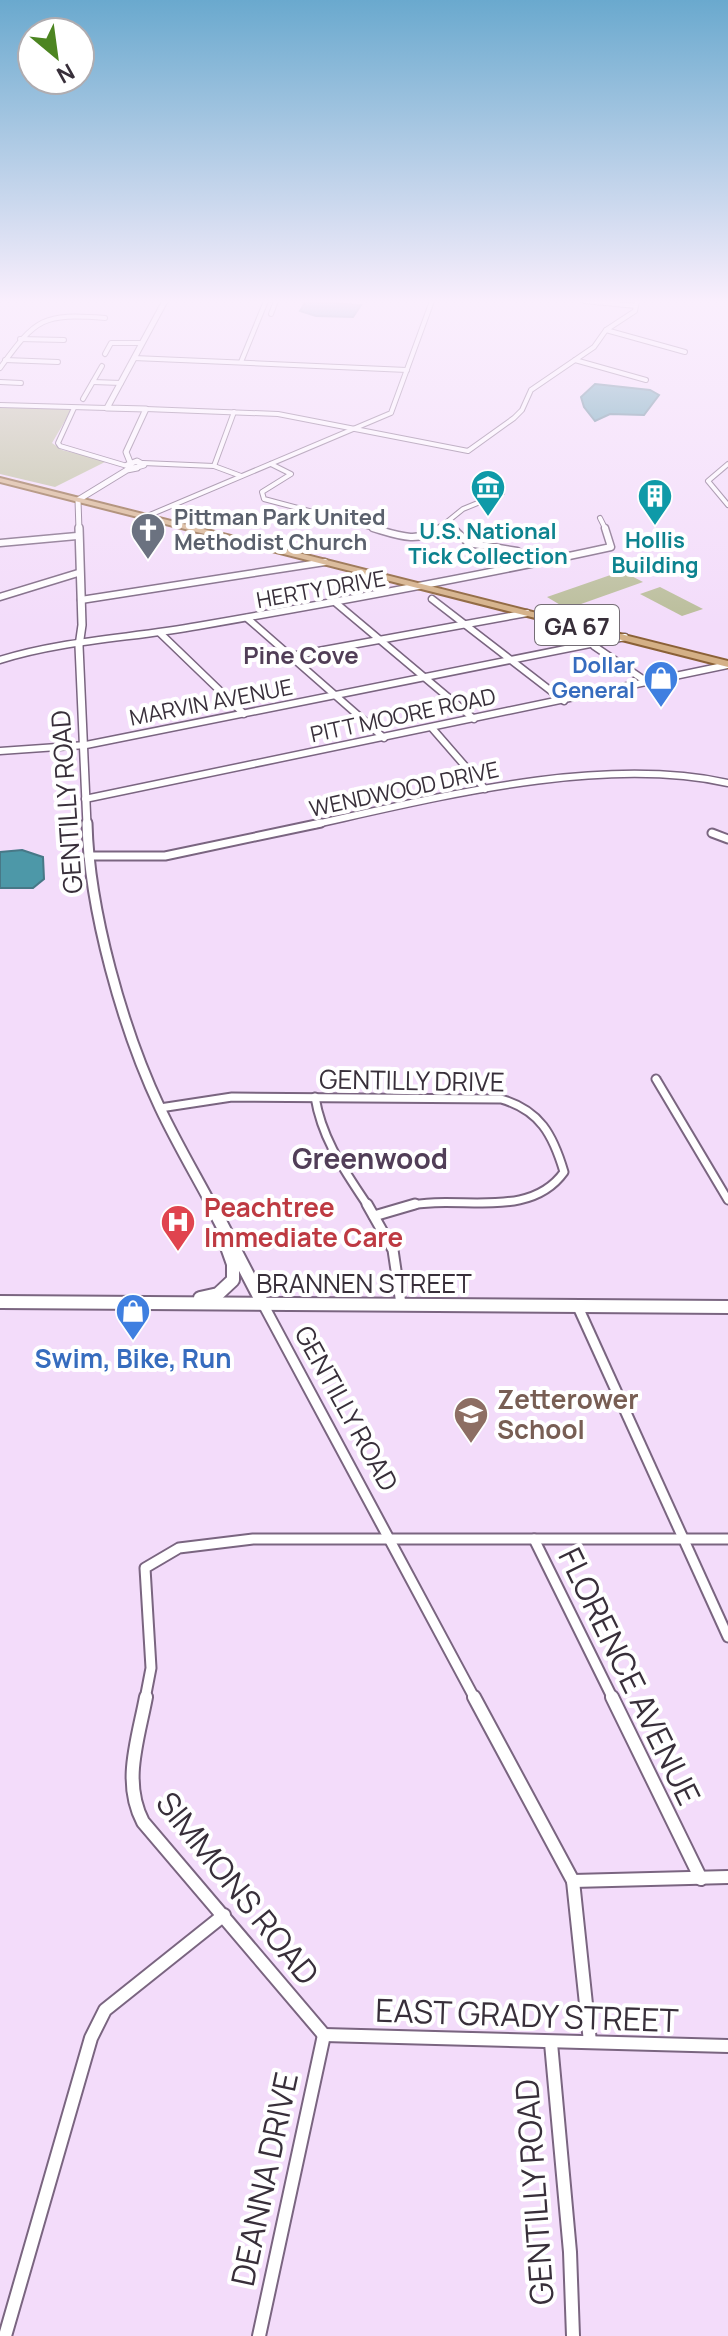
<svg xmlns="http://www.w3.org/2000/svg" width="728" height="2336" font-family="Manrope,sans-serif">
  <style>
    .green { fill: #b9bd99 }
    .water { fill: #4d98a8; stroke: #477887; stroke-width: 2 }
    .lines { fill: none; stroke-linecap: round; stroke-linejoin: round }
    .minor-far4-casing { stroke: #7a6580; stroke-width: 6 }
    .minor-far3-casing { stroke: #7a6580; stroke-width: 9 }
    .minor-far2-casing { stroke: #7a6580; stroke-width: 11 }
    .minor-far1-casing { stroke: #7a6580; stroke-width: 13 }
    .minor-casing { stroke: #7a6580; stroke-width: 16 }
    .tertiary-far3-casing { stroke: #7a6580; stroke-width: 7 }
    .tertiary-far2-casing { stroke: #7a6580; stroke-width: 10 }
    .tertiary-far1-casing { stroke: #7a6580; stroke-width: 13 }
    .tertiary-casing { stroke: #7a6580; stroke-width: 16 }
    .primary-casing { stroke: #8b6137; stroke-width: 4 }
    .minor-far4 { stroke: #fff; stroke-width: 4 }
    .minor-far3 { stroke: #fff; stroke-width: 6 }
    .minor-far2 { stroke: #fff; stroke-width: 7 }
    .minor-far1 { stroke: #fff; stroke-width: 9 }
    .minor { stroke: #fff; stroke-width: 12 }
    .tertiary-far3 { stroke: #fff; stroke-width: 5 }
    .tertiary-far2 { stroke: #fff; stroke-width: 7 }
    .tertiary-far1 { stroke: #fff; stroke-width: 9 }
    .tertiary { stroke: #fff; stroke-width: 12 }
    .primary { fill: #d4b086; fill-rule: evenodd }
    .labels { text-anchor: middle; dominant-baseline: central; stroke-width: 8; stroke-linejoin: round; paint-order: stroke }
    .far-worship-label { font-size: 22px; font-weight: bold; fill: #5b616d; stroke: #fff; text-anchor: start }
    .far-culture-label { font-size: 22px; font-weight: bold; fill: #0d838f; stroke: #fff }
    .far-street-label { font-size: 22px; fill: #382f3a; stroke: #fff }
    .far-shop-label { font-size: 22px; font-weight: bold; fill: #366cbe; stroke: #fff; text-anchor: end }
    .shield { fill: #fff; stroke: #746d75; stroke-width: 2 }
    .shield-label { font-size: 24px; font-weight: bold; fill: #382f3a }
    .far-neighbourhood-label { font-size: 24px; font-weight: bold; fill: #513e57; stroke: #fff }
    .street-label { font-size: 26px; fill: #382f3a; stroke: #fff }
    .health-label { font-size: 26px; font-weight: bold; fill: #be3a42; stroke: #fff; text-anchor: start }
    .shop-label { font-size: 26px; font-weight: bold; fill: #366cbe; stroke: #fff }
    .education-label { font-size: 26px; font-weight: bold; fill: #785e54; stroke: #fff; text-anchor: start }
    .neighbourhood-label { font-size: 28px; font-weight: bold; fill: #513e57; stroke: #fff }
    .near-street-label { font-size: 32px; fill: #382f3a; stroke: #fff }
  </style>
  <rect width="100%" height="100%" fill="#f3dcfa"/>
  <g class="green">
    <polygon points="0,407 72,409 52,443 62,450 107,461 55,487 0,474"/>
    <polygon points="622,571 643,582 567,609 547,597"/>
    <polygon points="660,587 703,609 682,616 640,594"/>
  </g>
  <g class="water">
    <polygon points="306,301 361,305 353,317 316,316 300,311"/>
    <polygon points="595,384 650,390 659,395 644,415 610,414 595,421 584,407 581,397"/>
    <polygon points="22,850 43,857 44,879 33,888 0,888 0,852"/>
  </g>
  <g class="lines">
    <g class="minor-far4-casing">
      <g id="minor-far4">
        <polyline points="584,301 636,306"/>
        <polyline points="271,314 276,301"/>
        <polyline points="606,330 685,352"/>
        <polyline points="20,339 64,340"/>
        <polyline points="105,354 111,343 142,343"/>
        <polyline points="134,358 407,370"/>
        <polyline points="5,360 58,362"/>
        <polyline points="575,360 646,380"/>
        <polyline points="241,362 266,301"/>
        <path d="M0,368C36,318 43,313 105,318"/>
        <polyline points="0,382 21,383"/>
        <polyline points="93,382 121,383"/>
        <polyline points="83,399 102,366"/>
        <polyline points="0,405 107,408"/>
        <polyline points="74,408 58,443 60,446 127,466"/>
        <polyline points="146,409 278,414 468,451 514,418 522,410 531,390 594,347 606,330 635,311 637,301"/>
        <polyline points="143,463 214,466 241,476"/>
        <polyline points="271,464 291,474 262,492 264,499 381,530"/>
        <polyline points="728,464 708,481 728,505"/>
        <polyline points="214,466 234,412"/>
        <polyline points="145,517 391,413 432,301"/>
        <polyline points="600,518 606,530"/>
        <polyline points="446,525 457,530"/>
        <polyline points="437,530 463,509 502,493"/>
      </g>
    </g>
    <g class="minor-far3-casing">
      <g id="minor-far3">
        <path d="M373,528C397,535 417,544 440,528"/>
        <polyline points="453,528 468,543 517,551 536,562"/>
        <polyline points="0,543 77,536"/>
        <polyline points="0,597 78,573"/>
        <polyline points="432,599 564,701"/>
        <polyline points="81,600 325,562"/>
        <polyline points="336,603 474,719"/>
        <polyline points="247,618 384,738"/>
        <polyline points="160,633 244,714"/>
        <polyline points="594,646 647,682"/>
        <polyline points="291,656 527,613"/>
        <path d="M0,660C63,640 133,638 198,626C336,602 474,577 611,547L605,528"/>
        <polyline points="432,728 485,789"/>
        <polyline points="0,751 86,745 625,637"/>
        <polyline points="85,799 728,665"/>
        <path d="M312,825C438,797 601,755 728,783"/>
      </g>
    </g>
    <g class="minor-far2-casing">
      <g id="minor-far2">
        <polyline points="712,833 728,839"/>
        <polyline points="88,856 165,856 321,823"/>
        <polyline points="656,1079 728,1200"/>
        <path d="M315,1097C322,1140 345,1171 368,1206"/>
        <path d="M160,1108L232,1097L501,1099C540,1110 553,1135 564,1172C529,1221 459,1194 407,1206"/>
      </g>
    </g>
    <g class="minor-far1-casing">
      <g id="minor-far1">
        <polyline points="367,1204 393,1250 401,1304"/>
        <polyline points="374,1216 415,1204"/>
        <polyline points="263,1304 475,1699"/>
        <polyline points="578,1307 728,1637"/>
        <polyline points="534,1539 613,1699"/>
        <polyline points="145,1699 151,1668 145,1568 179,1548 253,1539 728,1539"/>
      </g>
    </g>
    <g class="minor-casing">
      <g id="minor">
        <path d="M146,1697C138,1740 122,1782 143,1822L324,2035"/>
        <polyline points="474,1697 573,1881 590,2042"/>
        <polyline points="612,1697 701,1879"/>
        <polyline points="573,1881 728,1877"/>
        <polyline points="324,2035 728,2046"/>
        <polyline points="551,2043 570,2252 573,2336"/>
        <polyline points="5,2336 91,2038 105,2010 224,1915"/>
        <polyline points="259,2336 324,2035"/>
      </g>
    </g>
    <g class="tertiary-far3-casing">
      <g id="tertiary-far3">
        <polygon points="137,461 144,465 134,468 127,465"/>
        <polyline points="130,462 126,452 146,409 107,408 165,301"/>
        <polyline points="79,530 78,500 127,470 137,468"/>
      </g>
    </g>
    <g class="tertiary-far2-casing">
      <polyline id="tertiary-far2" points="79,528 82,625 79,646 87,825"/>
    </g>
    <g class="tertiary-far1-casing">
      <path id="tertiary-far1" d="M87,823C89,910 123,1030 160,1108C176,1142 195,1174 212,1206"/>
    </g>
    <g class="tertiary-casing">
      <g id="tertiary">
        <polyline points="211,1204 263,1304"/>
        <polyline points="200,1298 218,1294 233,1280 233,1264 222,1233"/>
        <polyline points="0,1302 728,1307"/>
      </g>
    </g>
    <g class="primary-casing">
      <polygon id="primary" points="0,478 728,661 728,667 0,482"/>
    </g>
    <use href="#minor-far4" class="minor-far4"/>
    <use href="#minor-far3" class="minor-far3"/>
    <use href="#minor-far2" class="minor-far2"/>
    <use href="#minor-far1" class="minor-far1"/>
    <use href="#minor" class="minor"/>
    <use href="#tertiary-far3" class="tertiary-far3"/>
    <use href="#tertiary-far2" class="tertiary-far2"/>
    <use href="#tertiary-far1" class="tertiary-far1"/>
    <use href="#tertiary" class="tertiary"/>
    <use href="#primary" class="primary"/>
  </g>
  <linearGradient id="sky" x2="0" y2="1"><stop stop-color="#6aa9ce"/><stop offset="0.48" stop-color="#faeffd"/><stop offset="1" stop-color="#faeffd" stop-opacity="0"/></linearGradient>
  <rect width="728" height="628" fill="url(#sky)"/>
  <defs>
    <g id="museum-pin" transform="scale(1.8)"><path d="M0 17L-7.5 6A9.5 9.5 0 1 1 7.5 6Z" fill="#0f9aa8" stroke="#fff"/><path d="M0-6L6-3V-2H-6V-3ZM-5-1h2V3h-2ZM-1-1h2V3h-2ZM3-1h2V3H3ZM-6 4H6V6H-6Z" fill="#fff"/></g>
    <g id="building-pin" transform="scale(1.8)"><path d="M0 17L-7.5 6A9.5 9.5 0 1 1 7.5 6Z" fill="#0f9aa8" stroke="#fff"/><path d="M-4-6H4V6H1V3H-1V6H-4ZM-2.5-4.3h1.7v1.8h-1.7ZM.8-4.3h1.7v1.8H.8ZM-2.5-1h1.7V.8h-1.7ZM.8-1h1.7V.8H.8Z" fill="#fff"/></g>
    <g id="church-pin" transform="scale(1.8)"><path d="M0 17L-7.5 6A9.5 9.5 0 1 1 7.5 6Z" fill="#6b7280" stroke="#fff"/><path d="M-1.2-6h2.4v3.5h3.3v2.4h-3.3V6h-2.4V-.1h-3.3v-2.4h3.3Z" fill="#fff"/></g>
    <g id="shop-pin" transform="scale(1.8)"><path d="M0 17L-7.5 6A9.5 9.5 0 1 1 7.5 6Z" fill="#3f7fe0" stroke="#fff"/><path d="M-5-2.5h2.3a2.7 3.5 0 0 1 5.4 0H5L5.5 6h-11ZM-1.5-2.5h3a1.5 2.3 0 0 0-3 0Z" fill="#fff"/></g>
    <g id="hospital-pin" transform="scale(1.8)"><path d="M0 17L-7.5 6A9.5 9.5 0 1 1 7.5 6Z" fill="#e0444e" stroke="#fff"/><path d="M-5-5h3v3.5h4V-5h3V5h-3V1.5h-4V5h-3Z" fill="#fff"/></g>
    <g id="school-pin" transform="scale(1.8)"><path d="M0 17L-7.5 6A9.5 9.5 0 1 1 7.5 6Z" fill="#8d6e63" stroke="#fff"/><path d="M0-5L7-2L0 1L-7-2ZM-4 1L0 2.5L4 1V4Q0 6-4 4Z" fill="#fff"/></g>
  </defs>
  <g fill-rule="evenodd">
    <use href="#museum-pin" x="488" y="487"/>
    <use href="#building-pin" x="655" y="496"/>
    <use href="#church-pin" x="148" y="530"/>
    <use href="#shop-pin" x="661" y="678"/>
    <use href="#hospital-pin" x="178" y="1222"/>
    <use href="#shop-pin" x="133" y="1311"/>
    <use href="#school-pin" x="471" y="1414"/>
  </g>
  <g class="labels">
    <g class="far-worship-label">
      <text x="174" y="517">Pittman Park United<tspan x="174" dy="25">Methodist Church</tspan></text>
    </g>
    <g class="far-culture-label">
      <text x="488" y="531">U.S. National<tspan x="488" dy="25">Tick Collection</tspan></text>
      <text x="655" y="540">Hollis<tspan x="655" dy="25">Building</tspan></text>
    </g>
    <g class="far-street-label">
      <text transform="translate(321 589) rotate(-10)">HERTY DRIVE</text>
      <text transform="translate(211 702) rotate(-11)">MARVIN AVENUE</text>
      <text transform="translate(403 715) rotate(-12)">PITT MOORE ROAD</text>
      <text transform="translate(404 789) rotate(-12)">WENDWOOD DRIVE</text>
    </g>
    <g class="far-shop-label">
      <text x="635" y="665">Dollar<tspan x="635" dy="25">General</tspan></text>
    </g>
    <rect class="shield" x="535" y="605" width="84" height="40" rx="6"/>
    <g class="shield-label">
      <text x="577" y="625">GA 67</text>
    </g>
    <g class="far-neighbourhood-label">
      <text x="301" y="654">Pine Cove</text>
    </g>
    <g class="street-label">
      <text transform="translate(66 802) rotate(-94)">GENTILLY ROAD</text>
      <text transform="translate(412 1080) rotate(1)">GENTILLY DRIVE</text>
      <text x="364" y="1283">BRANNEN STREET</text>
      <text transform="translate(347 1408) rotate(61)">GENTILLY ROAD</text>
    </g>
    <g class="health-label">
      <text x="204" y="1207">Peachtree<tspan x="204" dy="30">Immediate Care</tspan></text>
    </g>
    <g class="shop-label">
      <text x="133" y="1358">Swim, Bike, Run</text>
    </g>
    <g class="education-label">
      <text x="497" y="1399">Zetterower<tspan x="497" dy="30">School</tspan></text>
    </g>
    <g class="neighbourhood-label">
      <text x="370" y="1158">Greenwood</text>
    </g>
    <g class="near-street-label">
      <text transform="translate(630 1676) rotate(64)">FLORENCE AVENUE</text>
      <text transform="translate(238 1888) rotate(51)">SIMMONS ROAD</text>
      <text transform="translate(527 2015) rotate(2)">EAST GRADY STREET</text>
      <text transform="translate(264 2179) rotate(-78)">DEANNA DRIVE</text>
      <text transform="translate(534 2192) rotate(-94)">GENTILLY ROAD</text>
    </g>
  </g>
  <g transform="translate(56 56) rotate(151)"><circle r="38" fill="#ffffff" stroke="#afacb0" stroke-width="2"/>
  <path d="M0-6L14 30L0 20L-14 30Z" fill="#4c8521"/>
  <text y="-12" font-size="22" font-weight="bold" text-anchor="middle" fill="#382f3a">N</text>
  </g>
</svg>
